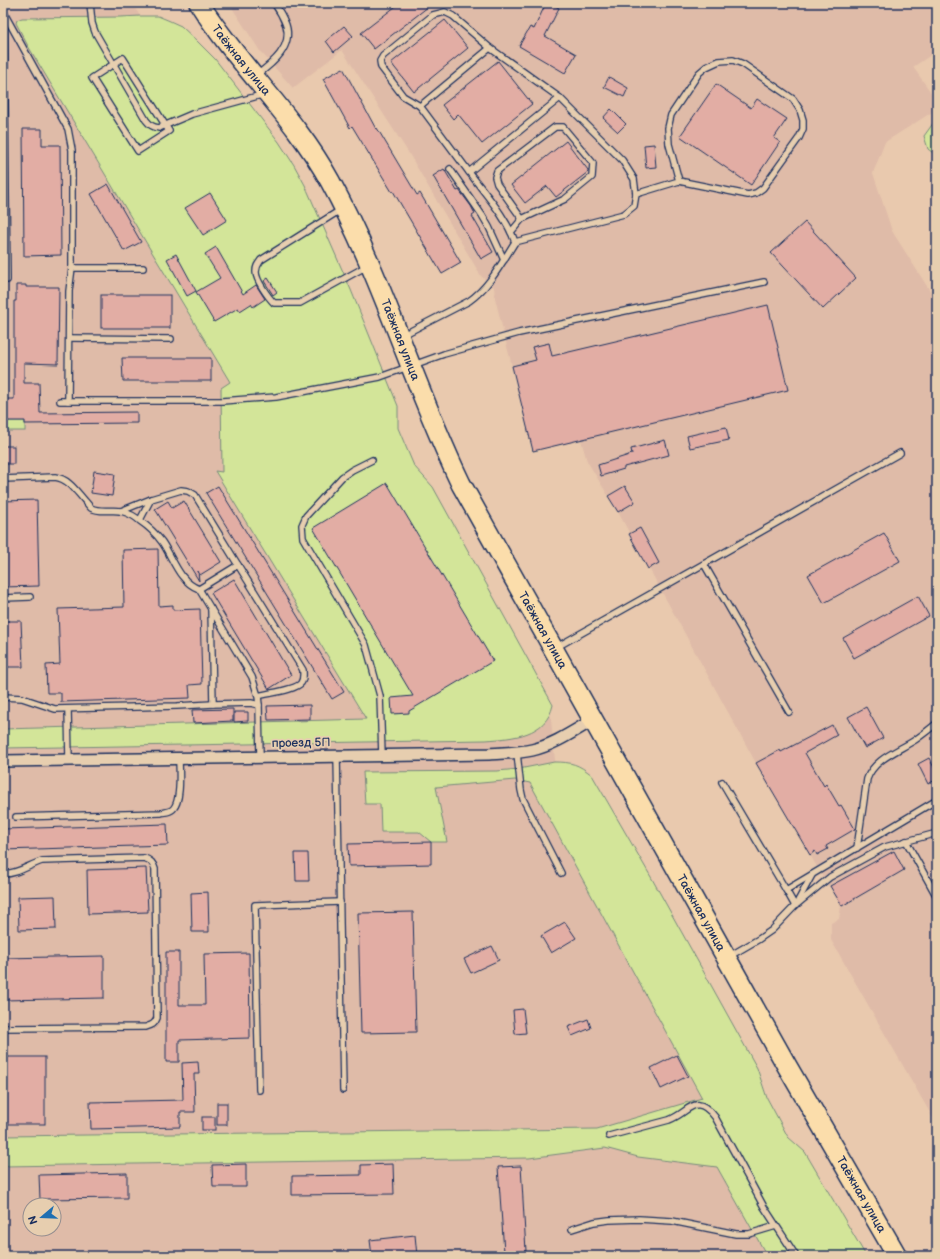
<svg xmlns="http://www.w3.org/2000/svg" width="940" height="1259" font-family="'Balsamiq Sans',sans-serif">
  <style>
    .built { fill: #dfbba8; fill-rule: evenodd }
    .green { fill: #d3e599; stroke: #778a7c }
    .building { fill: #e2ada4; stroke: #1b2f5e }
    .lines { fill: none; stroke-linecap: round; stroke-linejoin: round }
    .lane-casing { stroke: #1b2f5e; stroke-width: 8 }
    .street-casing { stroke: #1b2f5e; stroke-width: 14 }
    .highway-casing { stroke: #1b2f5e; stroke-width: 22 }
    .lane { stroke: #e7ceaf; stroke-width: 5.5 }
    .street { stroke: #e7ceaf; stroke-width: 11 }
    .highway { stroke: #fbddab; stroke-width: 19 }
    .labels { text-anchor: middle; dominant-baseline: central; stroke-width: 3.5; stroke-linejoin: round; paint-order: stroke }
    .street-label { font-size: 12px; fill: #1b2f5e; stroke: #e7ceaf }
  </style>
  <rect width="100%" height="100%" fill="#e9c9ae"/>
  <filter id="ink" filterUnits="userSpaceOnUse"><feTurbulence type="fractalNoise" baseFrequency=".025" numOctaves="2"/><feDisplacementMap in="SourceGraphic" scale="8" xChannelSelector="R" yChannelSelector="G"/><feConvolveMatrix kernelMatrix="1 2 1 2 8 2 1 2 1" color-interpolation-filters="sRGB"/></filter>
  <g filter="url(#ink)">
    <g class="built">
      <path d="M3,3H132L390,421L550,709L557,781L823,1256H3ZM30,1205H54V1229H30Z"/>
      <polygon points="229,3 937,3 937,51 913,67 937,101 937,109 885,142 873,173 892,231 937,302 937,1125 831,940 831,923 839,919 841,906 830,887 829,887 810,855 756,763 618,512 587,461 581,440 533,451 495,298 494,287 481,276 408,152 342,50 293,88 260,51"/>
    </g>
    <g class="green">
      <path d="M141,16H158L170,21L181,26L197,41L215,59L279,142L294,165L305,185L351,290L398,406V428L414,466L433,487L553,705C546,736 513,738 486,740L3,748V729L366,719L215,471L222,472L221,388L230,382L28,46L16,23L17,20L22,18L120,17Z"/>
      <polygon points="937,120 937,156 928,149 924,136 934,122"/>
      <rect x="3" y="421" width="22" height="10"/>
      <path d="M554,762C572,762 578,764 592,775L651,877L757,1068L767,1098L788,1137L805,1152L866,1256H767L717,1167L638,1157L605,1148L529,1158L3,1166V1136L597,1129L702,1098L530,783L515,780L436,787L447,842H431L419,832H381L380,804H365L363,772L497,771L519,769Z"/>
    </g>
    <g class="building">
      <polygon points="400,3 433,3 374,49 361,33"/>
      <polygon points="546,3 549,3 559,8 545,36 576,54 565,73 519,46 530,27 534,29"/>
      <polygon points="445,20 468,48 414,92 391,63"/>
      <polygon points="344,26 353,36 334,52 326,41"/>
      <polygon points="498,61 532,104 482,144 458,114 453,119 442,105"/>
      <polygon points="343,68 376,129 377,128 417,195 420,193 461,263 442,274 393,191 392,192 352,126 350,128 323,79"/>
      <polygon points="609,77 628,88 624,97 604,87"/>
      <polygon points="716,84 751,108 757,99 787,119 774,138 780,142 751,185 680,136"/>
      <polygon points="611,109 626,124 618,132 603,118"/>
      <polygon points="23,129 42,129 42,145 60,145 61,255 24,256"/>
      <polygon points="566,141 588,170 588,172 556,197 547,186 525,203 511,185"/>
      <polygon points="654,144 656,167 646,168 644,145"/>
      <polygon points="444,169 457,191 459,190 471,206 475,214 472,216 493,252 481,259 433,176"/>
      <polygon points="108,184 141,242 124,251 91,194"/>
      <polygon points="210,193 227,220 203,235 185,208"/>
      <polygon points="805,222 856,278 823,309 771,253"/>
      <polygon points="216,247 243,294 256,285 265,299 253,307 251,304 240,311 238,308 214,322 196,292 220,278 205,254"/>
      <polygon points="176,254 196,291 187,296 167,259"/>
      <polygon points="268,278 277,292 273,295 264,281"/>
      <polygon points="16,285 26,285 26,287 59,287 58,364 24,363 24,383 39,383 40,413 137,412 137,423 25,424 25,421 3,421 3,399 14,399 14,301 16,301"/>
      <rect x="101" y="295" width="69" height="33"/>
      <polygon points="768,305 788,390 533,451 512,366 536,360 532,347 549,343 552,356"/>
      <polygon points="122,358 211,358 211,381 123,381"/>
      <polygon points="726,427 729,440 690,448 687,436"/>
      <polygon points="665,440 669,455 624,467 624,469 601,476 598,465 632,454 631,449"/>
      <rect x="3" y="446" width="11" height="18"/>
      <polygon points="94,471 115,474 112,496 91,493"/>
      <polygon points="387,483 493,661 409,711 409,713 392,714 391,698 413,696 313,528"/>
      <polygon points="218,486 344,692 332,699 206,493"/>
      <polygon points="625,486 635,502 618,512 608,496"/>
      <polygon points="37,500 39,586 3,587 3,501"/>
      <polygon points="168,501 172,508 184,501 221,562 200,575 198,571 199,581 155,509"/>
      <polygon points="640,528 659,563 648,569 629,534"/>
      <polygon points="884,533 900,561 824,603 808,575"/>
      <polygon points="158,549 159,606 173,605 173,610 200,609 202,684 189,685 190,698 61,702 61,693 47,693 46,665 60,664 58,609 124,607 123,550"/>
      <polygon points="234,579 291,675 269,689 211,593"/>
      <polygon points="918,596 929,616 854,658 843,638"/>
      <polygon points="3,621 21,621 23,667 3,667"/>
      <polygon points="310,705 310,719 268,720 267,706"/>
      <polygon points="866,707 883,738 865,748 848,717"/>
      <polygon points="233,709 233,721 193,723 192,710"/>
      <polygon points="234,712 248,712 248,721 234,722"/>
      <polygon points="832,725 837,735 805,753 824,786 826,784 839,806 841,805 855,829 826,846 828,849 817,855 815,851 810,855 756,763 780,750 781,752"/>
      <polygon points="929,758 937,773 937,779 928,784 918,764"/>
      <polygon points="167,824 168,845 3,850 3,829"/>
      <polygon points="431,842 431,864 349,866 348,844"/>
      <polygon points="894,851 904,870 842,906 830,886"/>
      <polygon points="295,853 308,853 309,881 296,881"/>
      <polygon points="146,868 148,912 88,914 87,870"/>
      <polygon points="208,892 209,932 192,932 191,893"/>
      <polygon points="55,896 56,929 19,930 18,897"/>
      <polygon points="413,912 416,1032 361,1033 358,913"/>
      <polygon points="565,922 576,938 551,953 541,936"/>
      <polygon points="492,946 499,960 471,973 464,959"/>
      <polygon points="166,952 179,952 179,1005 205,1005 204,954 249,953 250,1038 179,1040 179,1062 166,1062"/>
      <polygon points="104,956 104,998 3,1000 3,958"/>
      <polygon points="523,1009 526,1033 515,1034 513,1010"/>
      <polygon points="588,1019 591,1028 572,1036 568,1027"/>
      <polygon points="677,1055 688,1076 661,1089 651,1068"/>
      <rect x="3" y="1057" width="42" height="67"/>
      <polygon points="198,1062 199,1074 194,1074 195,1112 180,1112 180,1127 91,1129 90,1102 183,1100 182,1063"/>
      <rect x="217" y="1103" width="10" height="22"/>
      <rect x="202" y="1117" width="13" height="13"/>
      <polygon points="246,1164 246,1187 213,1187 212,1165"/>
      <polygon points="393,1164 394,1194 292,1195 292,1176 361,1175 361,1165"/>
      <polygon points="521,1166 526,1251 504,1252 498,1167"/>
      <polygon points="127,1173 127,1198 40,1199 39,1175"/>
      <polygon points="415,1235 417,1256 372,1256 370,1240"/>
    </g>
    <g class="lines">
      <g class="lane-casing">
        <g id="lane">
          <polyline points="4,3 4,13 68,129 72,150 72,268 69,291 68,401"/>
          <path d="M90,3L92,23L95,32L146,120C150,125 152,127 159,128L192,114L265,94"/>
          <polyline points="4,14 7,280"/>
          <polygon points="123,58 169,131 138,151 92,78"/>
          <path d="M257,75C273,63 293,47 286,25C283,17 279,10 274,3"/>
          <polyline points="420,106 403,96 381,67 380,61 383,56 433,15 445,12 453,16 490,48"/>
          <polyline points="450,169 482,215 489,227 504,260"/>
          <polyline points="636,194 679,181 669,144 668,128 671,115 699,73 706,67 719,61 733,60 743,64 793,99 800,110 803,120 803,129 799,138 763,188 756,193 748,195 679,181"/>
          <path d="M342,209L261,260C258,264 256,266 256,272C256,280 268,297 274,303H300L367,266"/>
          <polyline points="511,232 522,219 565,199 592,177 593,163 563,127 555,127 497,171 495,177 497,184 522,219"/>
          <path d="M515,242C506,216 485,194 469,172L560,98"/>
          <polyline points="72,268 143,268"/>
          <path d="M401,336L469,301C490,286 501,264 515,242L624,214L634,206L636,194L634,179L622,160L560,98L490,48L420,106L469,172"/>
          <polyline points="69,338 171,339"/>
          <polyline points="60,401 222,401 276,397 380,377 444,354 519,333 764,282"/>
          <polyline points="372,460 352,470 342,477 306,516 302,525 303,538 366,645 380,696 382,755"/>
          <path d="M3,479L55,477C69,479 76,491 85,501C87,503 89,506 91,508C100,513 112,509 121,511C128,513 135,516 140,521C149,527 156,534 162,542C173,558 179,582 199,589L252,677L258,696L259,705"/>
          <polyline points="121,511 151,499 181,490 188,491 195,495 238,565 199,589"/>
          <polyline points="140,520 151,499"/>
          <polyline points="704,564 789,712"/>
          <path d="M238,565L303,670C303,675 304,679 301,683C296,690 268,693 258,696"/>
          <polyline points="3,598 30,597"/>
          <polyline points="211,609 213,704"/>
          <polyline points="555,648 900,453"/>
          <polyline points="3,697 22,698 55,709 177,706 213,704 251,703 259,705 260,757"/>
          <polyline points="68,709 69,760"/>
          <polyline points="517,753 521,790 523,799 561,873"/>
          <polyline points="337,756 343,1090"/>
          <polyline points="722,782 786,890"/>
          <path d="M16,817L161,813C165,812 170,812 173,809C182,800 179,770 179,759"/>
          <polyline points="906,841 937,897"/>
          <path d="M857,848L867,779C874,759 898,751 915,740C922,735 930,729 937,723"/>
          <path d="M3,874C18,874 29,865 42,861L144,858C151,860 153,863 155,869L157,1018C155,1024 152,1025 146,1027L3,1028"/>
          <polyline points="798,901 812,875"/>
          <polyline points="795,906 830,877 885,847 937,833"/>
          <polyline points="728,957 759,939 772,930 795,906 786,890 937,800"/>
          <polyline points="259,1090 255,905 340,902"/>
          <path d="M609,1136L669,1120C690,1112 695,1092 715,1117L764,1207L796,1256"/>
          <polyline points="572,1229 594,1222 609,1220 639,1219 672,1221 736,1234 749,1234 776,1226"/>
        </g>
      </g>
      <g class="street-casing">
        <path id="street" d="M3,761L489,754C503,753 518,753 532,750C554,745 574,731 593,720"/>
      </g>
      <g class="highway-casing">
        <g id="highway">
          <path id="s1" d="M199,3C238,65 295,117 330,181C383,278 413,385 461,484L787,1066L897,1256"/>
        </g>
      </g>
      <use href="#lane" class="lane"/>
      <use href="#street" class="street"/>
      <use href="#highway" class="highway"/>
    </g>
  </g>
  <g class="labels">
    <g class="street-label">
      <text stroke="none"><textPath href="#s1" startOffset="71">Таёжная улица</textPath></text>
      <text stroke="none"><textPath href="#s1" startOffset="395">Таёжная улица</textPath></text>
      <text stroke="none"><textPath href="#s1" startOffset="719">Таёжная улица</textPath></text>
      <text transform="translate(301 743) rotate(-1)">проезд 5П</text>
      <text stroke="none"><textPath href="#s1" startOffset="1043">Таёжная улица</textPath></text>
      <text stroke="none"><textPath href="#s1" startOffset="1367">Таёжная улица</textPath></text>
    </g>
  </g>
  <rect width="940" height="1259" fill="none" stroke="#e7ceaf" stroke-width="16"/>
  <rect x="8" y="8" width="924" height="1243" fill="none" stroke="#1b2f5e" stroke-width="1.5" filter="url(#ink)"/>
  <g transform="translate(42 1217) rotate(251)"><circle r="19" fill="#e7ceaf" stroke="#958e8f"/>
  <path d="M0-3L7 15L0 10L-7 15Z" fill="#1f6fb2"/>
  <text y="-6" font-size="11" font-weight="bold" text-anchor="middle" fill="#1b2f5e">N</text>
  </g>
</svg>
